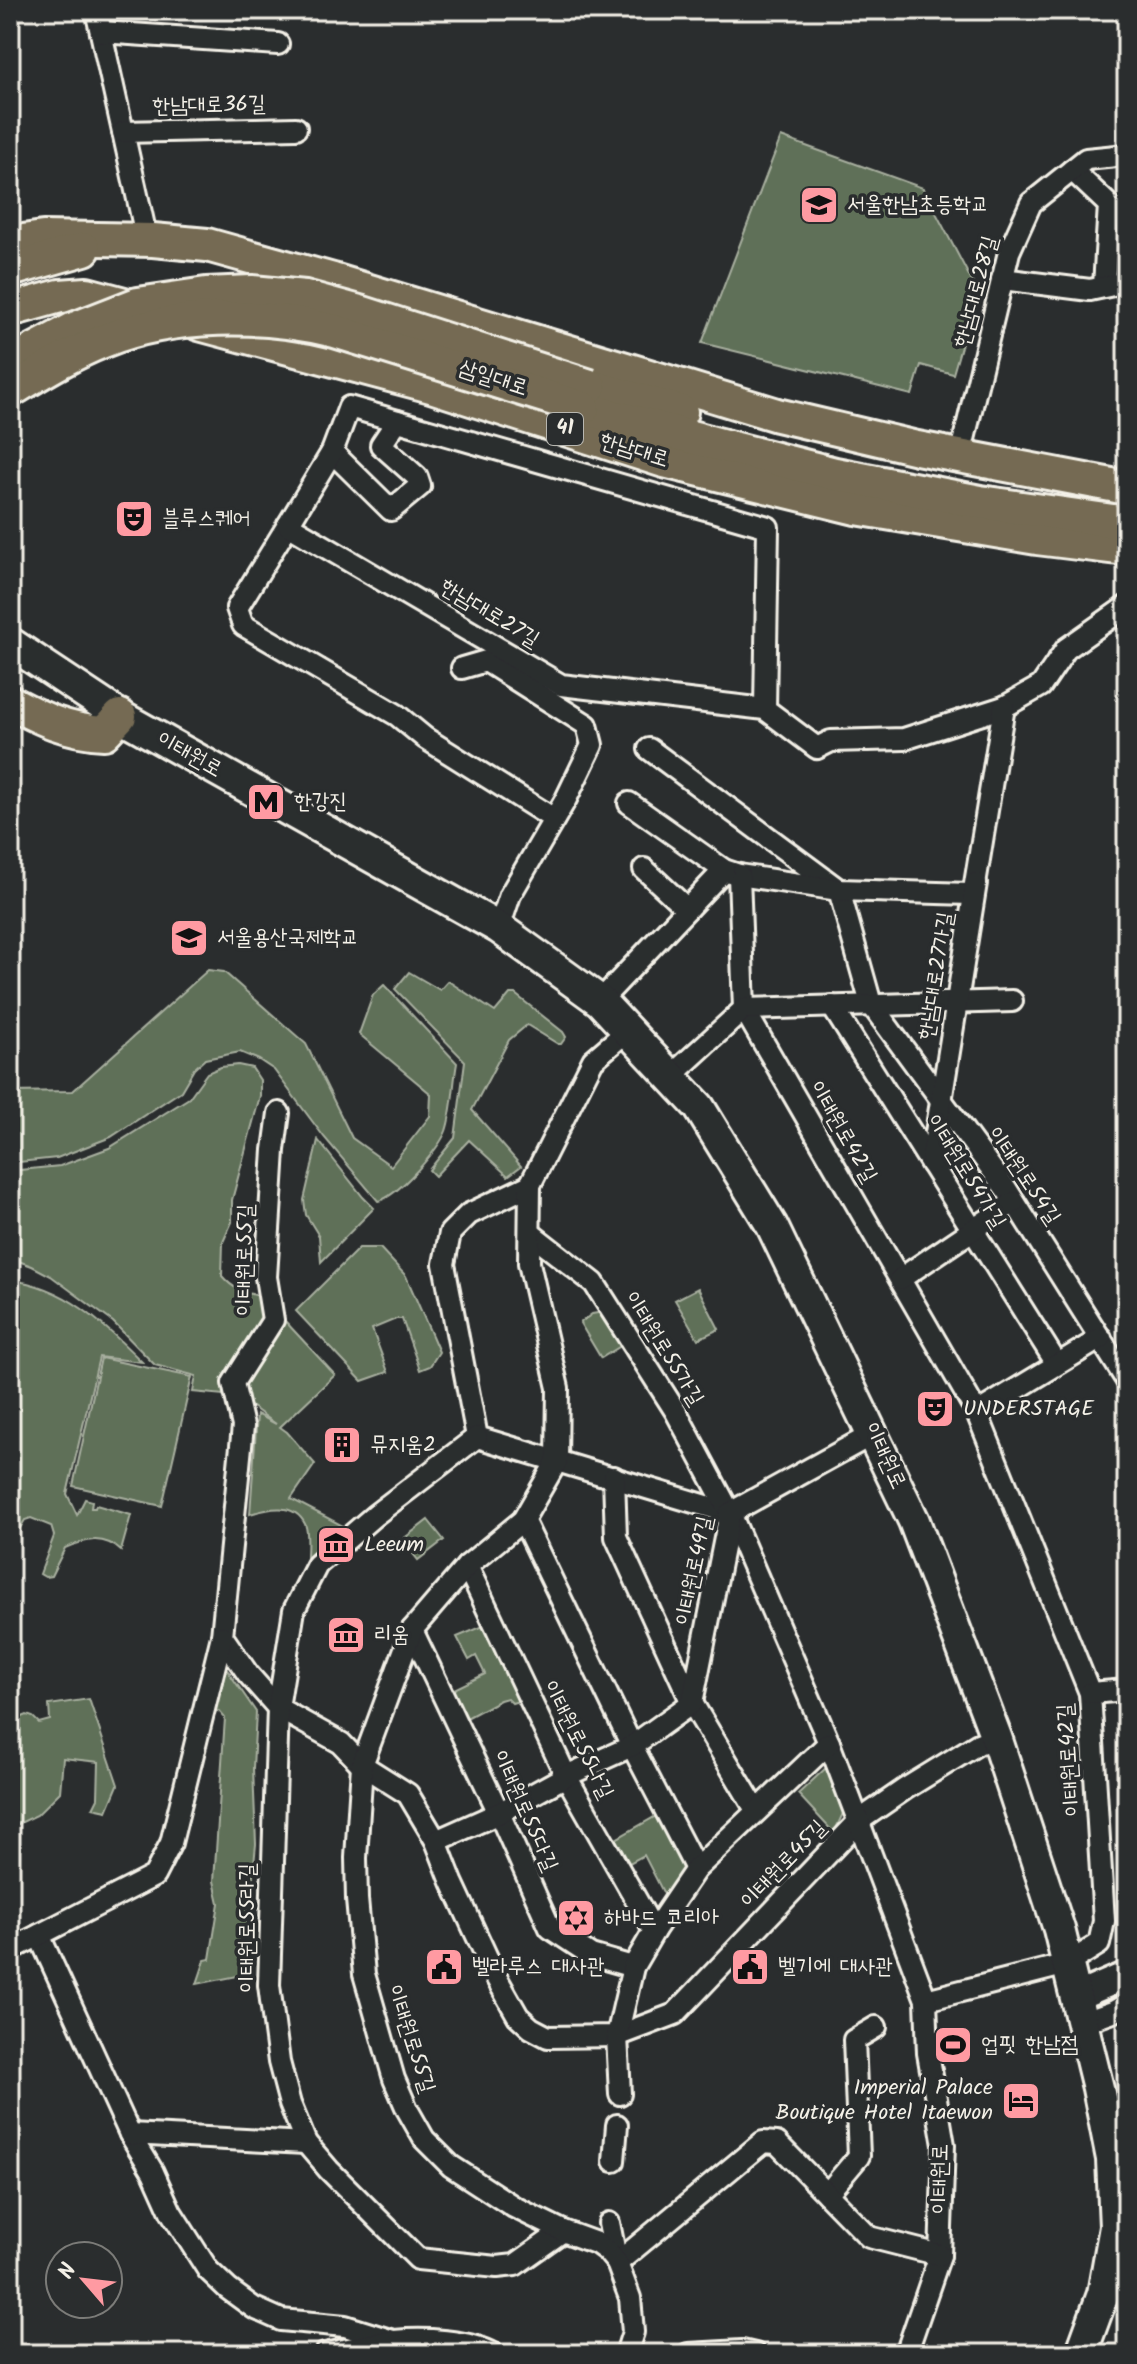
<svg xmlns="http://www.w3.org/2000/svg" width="1137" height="2364" font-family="Kalam,'Poor Story',sans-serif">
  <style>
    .green { fill: #5e6f58; stroke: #a9b0a0; stroke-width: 2 }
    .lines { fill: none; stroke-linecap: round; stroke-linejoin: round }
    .minor-casing { stroke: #f4f1e8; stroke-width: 26 }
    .tertiary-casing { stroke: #f4f1e8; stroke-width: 32 }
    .secondary-casing { stroke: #f4f1e8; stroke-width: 36 }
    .primary-casing { stroke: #f4f1e8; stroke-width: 38 }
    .minor { stroke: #2a2d2e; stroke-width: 20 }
    .tertiary { stroke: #2a2d2e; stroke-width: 26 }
    .secondary { stroke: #2a2d2e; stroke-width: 30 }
    .primary { stroke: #746b52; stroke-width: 32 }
    .primary-bridge-casing { stroke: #f4f1e8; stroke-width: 38; stroke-linecap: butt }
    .primary-bridge { stroke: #746b52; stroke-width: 32 }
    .labels { text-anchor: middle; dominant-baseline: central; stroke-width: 7; stroke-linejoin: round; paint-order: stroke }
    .shield { fill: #2a2d2e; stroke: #b7b6b0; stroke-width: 2 }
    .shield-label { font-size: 20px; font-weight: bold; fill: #f4f1e8 }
    .street-label { font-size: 22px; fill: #f4f1e8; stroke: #2a2d2e }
    .poi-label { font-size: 22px; fill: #f4f1e8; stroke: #2a2d2e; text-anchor: start }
  </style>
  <rect width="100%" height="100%" fill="#2a2d2e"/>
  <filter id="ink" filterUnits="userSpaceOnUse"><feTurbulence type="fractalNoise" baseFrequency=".0125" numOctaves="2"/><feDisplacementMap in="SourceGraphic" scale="16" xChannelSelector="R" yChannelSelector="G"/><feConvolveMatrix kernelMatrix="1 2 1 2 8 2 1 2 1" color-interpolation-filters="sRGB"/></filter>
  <g filter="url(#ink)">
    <g class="green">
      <polygon points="781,137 923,188 977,291 953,374 921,365 912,395 702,343"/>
      <path d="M208,970L224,972L306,1044L352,1138L391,1166L430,1116L431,1094L359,1034L373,995L384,985L457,1063C453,1084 453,1110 446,1131C439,1149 397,1197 378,1201L324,1137L274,1070L259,1060L240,1052L205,1059L194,1069L181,1091L111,1137L57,1158L10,1163V1092L73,1091Z"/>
      <polygon points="409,972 440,990 448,981 495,1012 510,994 515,994 563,1032 566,1037 561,1044 558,1044 527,1025 509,1040 472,1110 521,1166 508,1176 469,1140 435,1176 429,1170 455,1138 465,1061 395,989"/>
      <path d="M238,1065L252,1068L260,1080V1096L232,1200V1222L223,1242L222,1276C233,1289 244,1293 260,1296L268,1321L224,1395L193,1392L196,1376L155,1365L113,1322L51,1276L32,1266L10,1258V1171L60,1166L109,1148L189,1098L207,1073L221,1067Z"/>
      <polygon points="318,1140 363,1197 374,1208 321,1262 319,1236 306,1215 304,1200"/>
      <polygon points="359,1248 380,1248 406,1276 439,1352 430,1366 420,1370 402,1319 396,1319 372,1329 388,1372 362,1381 296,1311"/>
      <path d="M10,1280C65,1286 104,1324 142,1362L99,1357L67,1494L77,1515L85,1499L92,1501L91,1508H95L96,1505L131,1515L121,1551C103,1534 85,1540 65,1548L51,1576L45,1577L40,1574L54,1536L51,1526L31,1518L25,1520L15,1536H10Z"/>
      <polygon points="698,1288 719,1329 698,1339 675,1300"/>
      <polygon points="603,1312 624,1344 601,1358 580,1323 592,1314"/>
      <path d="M285,1321L335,1375L280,1427L287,1432L315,1464L291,1499L347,1528L335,1541L327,1538L307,1558C307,1549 309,1533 305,1524C294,1502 269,1508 250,1514L257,1414L276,1424L248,1404L243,1386Z"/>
      <polygon points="101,1358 192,1377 162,1506 73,1486"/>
      <polygon points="428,1520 444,1540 418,1560 402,1540"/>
      <polygon points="486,1625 522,1700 512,1703 507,1698 500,1700 461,1721 448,1692 485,1674 476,1656 469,1660 457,1637"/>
      <polygon points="221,1661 256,1712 253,1768 256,1844 243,1975 197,1984 205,1960 210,1959 219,1903 214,1881 225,1718 219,1711 209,1712"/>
      <polygon points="89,1699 118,1785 107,1811 93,1808 98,1798 99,1762 63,1758 60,1792 37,1815 16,1825 10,1815 10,1722 27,1715 33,1717 39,1723 50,1720 49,1705"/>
      <polygon points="827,1767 833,1773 845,1809 834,1833 798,1794"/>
      <polygon points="658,1815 688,1871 666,1898 644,1855 622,1867 609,1843"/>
    </g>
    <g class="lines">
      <g class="minor-casing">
        <g id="minor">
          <polyline points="96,10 147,240"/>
          <polyline points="101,32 278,44"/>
          <polyline points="123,132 296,128"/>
          <polyline points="1072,170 1109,205 1104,286"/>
          <polyline points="1002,279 1090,290 1127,282"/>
          <polyline points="332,452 391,510 420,486 417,477 381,445 397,421"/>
          <polyline points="960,456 1009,252 1031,203 1086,159 1127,155"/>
          <polyline points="288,525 237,608 243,625 397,715 425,738 554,819"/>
          <polyline points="462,668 486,661 587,725 592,745 566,799 510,895 499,928"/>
          <polyline points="765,709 768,527 349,407 332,452 288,525 561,685 765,709 817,748 831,741 904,739 1004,707 1041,686 1066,649 1127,606"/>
          <polyline points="649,749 839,890 871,1004 1007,1190 1127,1381"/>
          <polyline points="629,803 724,870 739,875 839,890 970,894 974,890 1004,707"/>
          <polyline points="644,869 687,909"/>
          <polyline points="739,875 744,1009 977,1413 1090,1693 1104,1921 1099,1944 1067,1964 926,2000"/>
          <polyline points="600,1001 724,870"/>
          <polyline points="832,1006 1057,1364"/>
          <polyline points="671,1076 744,1009 1012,1001"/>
          <polyline points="279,1113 274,1150 266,1277 273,1320 233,1383 243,1426 222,1636 248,1674 278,1708 341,1743 362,1765 408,1794 436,1841 452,1882 496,1977 518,2016 531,2028 548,2037 617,2036 675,2014 860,1820 905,1789 978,1744 996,1737"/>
          <polyline points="931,1164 976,883"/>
          <polyline points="530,1185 469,1214 450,1233 444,1264 477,1437 730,1513"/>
          <polyline points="530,1233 594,1283 676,1412 730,1513 829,1743 926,2000 928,2053 944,2145 940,2255 906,2354"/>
          <polyline points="900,1279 1014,1202"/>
          <polyline points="977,1413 1101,1338"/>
          <polyline points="477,1437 375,1515 317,1565 294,1610 278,1708 269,1985 279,2062 290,2104 306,2143 329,2170 418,2259 497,2267 515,2265 563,2231"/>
          <polyline points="614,1477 616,1537 692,1703 756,1810"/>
          <polyline points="523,1520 632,1746 696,1869"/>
          <polyline points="467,1566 566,1776 654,1931"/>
          <polyline points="412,1630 499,1813 550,1928 591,1955 633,1967"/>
          <polyline points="1090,1693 1127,1690"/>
          <polyline points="436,1841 499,1813 566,1776 632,1746 692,1703 730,1513 873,1434"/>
          <polyline points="39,1935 130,2134 153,2172 171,2212 208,2270 228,2289 254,2308 281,2320 345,2326 393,2341"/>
          <polyline points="10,1950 154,1876 171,1843 222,1636"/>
          <polyline points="1082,2023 1113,2012 1127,2004"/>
          <polyline points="620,2094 617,2036 633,1967 654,1931 696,1869 829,1743"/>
          <polyline points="130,2134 306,2143"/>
          <polyline points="614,2161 617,2125"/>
          <polyline points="827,2194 859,2156 854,2040 876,2027"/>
          <polyline points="609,2223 617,2263"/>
          <polyline points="617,2263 763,2142 777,2143 869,2237 940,2255"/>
          <path d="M325,2354C347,2350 371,2343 394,2341C423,2338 469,2340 494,2354"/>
          <polyline points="626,2354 633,2332 630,2298 617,2263 607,2251 596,2243 563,2231 514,2207 451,2166 424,2139 407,2109 394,2079 364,1974 357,1899 356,1858 362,1765 412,1630 467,1566 523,1520 557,1461 558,1388 529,1263 530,1185 593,1060 627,1031"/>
          <polyline points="688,2354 742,2351 755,2354"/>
        </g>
      </g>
      <g class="tertiary-casing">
        <polyline id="tertiary" points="1076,1997 1127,1975"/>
      </g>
      <g class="secondary-casing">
        <polyline id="secondary" points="10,643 120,716 499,928 600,1001 699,1107 772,1226 914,1521 996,1737 1059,1929 1098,2088 1112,2159 1115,2227 1103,2294 1081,2354"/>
      </g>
      <g class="primary-casing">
        <g id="primary">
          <polyline points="10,243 43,238 153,240 207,245 333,280 777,415 917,448 1127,488"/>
          <polyline points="10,270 84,249"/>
          <polyline points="10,310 60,296 87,294 147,310"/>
          <polyline points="199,324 431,386 664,461 856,508 1037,538 1127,549"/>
          <polyline points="590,386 681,412"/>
          <polyline points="583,408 717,444 835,474 980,502 1127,523"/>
          <path d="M10,702C42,719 67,731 104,733L120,716"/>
        </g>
      </g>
      <use href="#minor" class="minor"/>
      <use href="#tertiary" class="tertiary"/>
      <use href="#secondary" class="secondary"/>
      <use href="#primary" class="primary"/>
      <g class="primary-bridge-casing">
        <g id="primary-bridge">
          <polyline points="10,363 74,329 138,304 206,294 252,292 305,297 363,313 590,386"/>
          <path d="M10,391C40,373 70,354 103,341C172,313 264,313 335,331L583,408"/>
        </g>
      </g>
      <use href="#primary-bridge" class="primary-bridge"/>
    </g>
  </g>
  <defs>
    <g id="school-square" transform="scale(2)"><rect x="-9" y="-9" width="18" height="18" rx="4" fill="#ff9aa2" stroke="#2a2d2e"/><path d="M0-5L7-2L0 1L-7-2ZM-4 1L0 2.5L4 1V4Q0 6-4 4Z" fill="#111"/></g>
    <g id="theatre-square" transform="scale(2)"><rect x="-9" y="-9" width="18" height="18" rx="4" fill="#ff9aa2" stroke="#2a2d2e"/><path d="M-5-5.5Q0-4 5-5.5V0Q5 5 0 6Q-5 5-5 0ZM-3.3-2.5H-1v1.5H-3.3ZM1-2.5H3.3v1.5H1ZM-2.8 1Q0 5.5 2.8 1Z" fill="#111"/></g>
    <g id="metro-square" transform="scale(2)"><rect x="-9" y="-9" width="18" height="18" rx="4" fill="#ff9aa2" stroke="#2a2d2e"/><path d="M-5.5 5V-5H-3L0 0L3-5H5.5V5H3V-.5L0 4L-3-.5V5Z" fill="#111"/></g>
    <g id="building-square" transform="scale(2)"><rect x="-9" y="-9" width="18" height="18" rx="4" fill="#ff9aa2" stroke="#2a2d2e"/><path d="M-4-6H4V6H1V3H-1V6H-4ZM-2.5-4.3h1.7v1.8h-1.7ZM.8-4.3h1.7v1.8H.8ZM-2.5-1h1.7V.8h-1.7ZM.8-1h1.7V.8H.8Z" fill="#111"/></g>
    <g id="museum-square" transform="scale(2)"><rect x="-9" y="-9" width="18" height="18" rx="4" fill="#ff9aa2" stroke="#2a2d2e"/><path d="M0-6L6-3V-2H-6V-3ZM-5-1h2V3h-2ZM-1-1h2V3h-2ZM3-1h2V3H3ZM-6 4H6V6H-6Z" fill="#111"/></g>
    <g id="synagogue-square" transform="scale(2)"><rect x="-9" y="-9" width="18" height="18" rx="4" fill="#ff9aa2" stroke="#2a2d2e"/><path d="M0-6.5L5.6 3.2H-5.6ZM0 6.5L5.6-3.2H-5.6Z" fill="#111"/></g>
    <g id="civic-square" transform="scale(2)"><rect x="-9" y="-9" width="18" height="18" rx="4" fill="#ff9aa2" stroke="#2a2d2e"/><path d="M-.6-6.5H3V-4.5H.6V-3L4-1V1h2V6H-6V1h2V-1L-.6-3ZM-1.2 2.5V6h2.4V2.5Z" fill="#111"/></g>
    <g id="stadium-square" transform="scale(2)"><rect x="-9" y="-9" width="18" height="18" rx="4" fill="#ff9aa2" stroke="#2a2d2e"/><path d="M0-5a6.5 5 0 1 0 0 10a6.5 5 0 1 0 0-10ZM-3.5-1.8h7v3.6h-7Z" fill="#111"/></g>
    <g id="hotel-square" transform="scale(2)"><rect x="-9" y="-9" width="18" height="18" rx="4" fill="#ff9aa2" stroke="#2a2d2e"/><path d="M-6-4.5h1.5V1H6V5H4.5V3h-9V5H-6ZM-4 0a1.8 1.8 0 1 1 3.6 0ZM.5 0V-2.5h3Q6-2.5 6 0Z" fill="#111"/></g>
  </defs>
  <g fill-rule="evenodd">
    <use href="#school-square" x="819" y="205"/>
    <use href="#theatre-square" x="134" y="519"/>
    <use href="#metro-square" x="266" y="802"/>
    <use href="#school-square" x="189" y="938"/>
    <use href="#theatre-square" x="935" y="1409"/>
    <use href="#building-square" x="342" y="1445"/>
    <use href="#museum-square" x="336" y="1545"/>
    <use href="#museum-square" x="346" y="1635"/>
    <use href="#synagogue-square" x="576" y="1918"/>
    <use href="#civic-square" x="444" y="1967"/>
    <use href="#civic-square" x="750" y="1967"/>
    <use href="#stadium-square" x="953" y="2045"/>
    <use href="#hotel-square" x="1021" y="2101"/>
  </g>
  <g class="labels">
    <rect class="shield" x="547" y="413" width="36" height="32" rx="6"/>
    <g class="shield-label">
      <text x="565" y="429">41</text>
    </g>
    <g class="street-label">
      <text transform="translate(209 106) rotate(-1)">한남대로36길</text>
      <text transform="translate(977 292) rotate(-75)">한남대로28길</text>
      <text transform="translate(493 379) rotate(18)">삼일대로</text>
      <text transform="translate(634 451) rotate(17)">한남대로</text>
      <text transform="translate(489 614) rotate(31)">한남대로27길</text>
      <text transform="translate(189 755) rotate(29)">이태원로</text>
      <text transform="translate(937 976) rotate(-81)">한남대로27가길</text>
      <text transform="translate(842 1132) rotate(60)">이태원로42길</text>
      <text transform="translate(965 1172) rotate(58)">이태원로54가길</text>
      <text transform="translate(1023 1176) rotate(56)">이태원로54길</text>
      <text transform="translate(246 1260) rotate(-89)">이태원로55길</text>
      <text transform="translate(663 1349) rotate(58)">이태원로55가길</text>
      <text transform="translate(884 1456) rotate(65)">이태원로</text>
      <text transform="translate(695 1571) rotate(-78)">이태원로49길</text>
      <text transform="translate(577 1740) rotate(63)">이태원로55나길</text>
      <text transform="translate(1070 1760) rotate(-94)">이태원로42길</text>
      <text transform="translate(524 1811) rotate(66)">이태원로55다길</text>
      <text transform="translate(784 1865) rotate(-46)">이태원로45길</text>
      <text transform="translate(248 1928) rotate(-90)">이태원로55라길</text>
      <text transform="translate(410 2039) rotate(72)">이태원로55길</text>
      <text transform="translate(941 2179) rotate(-89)">이태원로</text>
    </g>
    <g class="poi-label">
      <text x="847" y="205">서울한남초등학교</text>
      <text x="162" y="519">블루스퀘어</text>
      <text x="294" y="802">한강진</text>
      <text x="217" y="938">서울용산국제학교</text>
      <text x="963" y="1409">UNDERSTAGE</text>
      <text x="370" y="1445">뮤지움2</text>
      <text x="364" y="1545">Leeum</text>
      <text x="374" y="1635">리움</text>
      <text x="604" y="1918">하바드 코리아</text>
      <text x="472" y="1967">벨라루스 대사관</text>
      <text x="778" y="1967">벨기에 대사관</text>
      <text x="981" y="2045">업핏 한남점</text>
      <text x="993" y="2088" text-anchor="end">Imperial Palace<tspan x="993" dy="25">Boutique Hotel Itaewon</tspan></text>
    </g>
  </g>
  <rect width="1137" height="2364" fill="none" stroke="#2a2d2e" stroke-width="40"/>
  <rect x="20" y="20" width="1097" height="2324" fill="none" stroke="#f4f1e8" stroke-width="3" filter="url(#ink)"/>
  <g transform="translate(84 2280) rotate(298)"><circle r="38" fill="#2a2d2e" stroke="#7b7b78" stroke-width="2"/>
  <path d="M0-6L14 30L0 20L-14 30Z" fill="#ff9aa2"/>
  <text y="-12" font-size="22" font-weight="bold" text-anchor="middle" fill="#f4f1e8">N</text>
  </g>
</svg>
